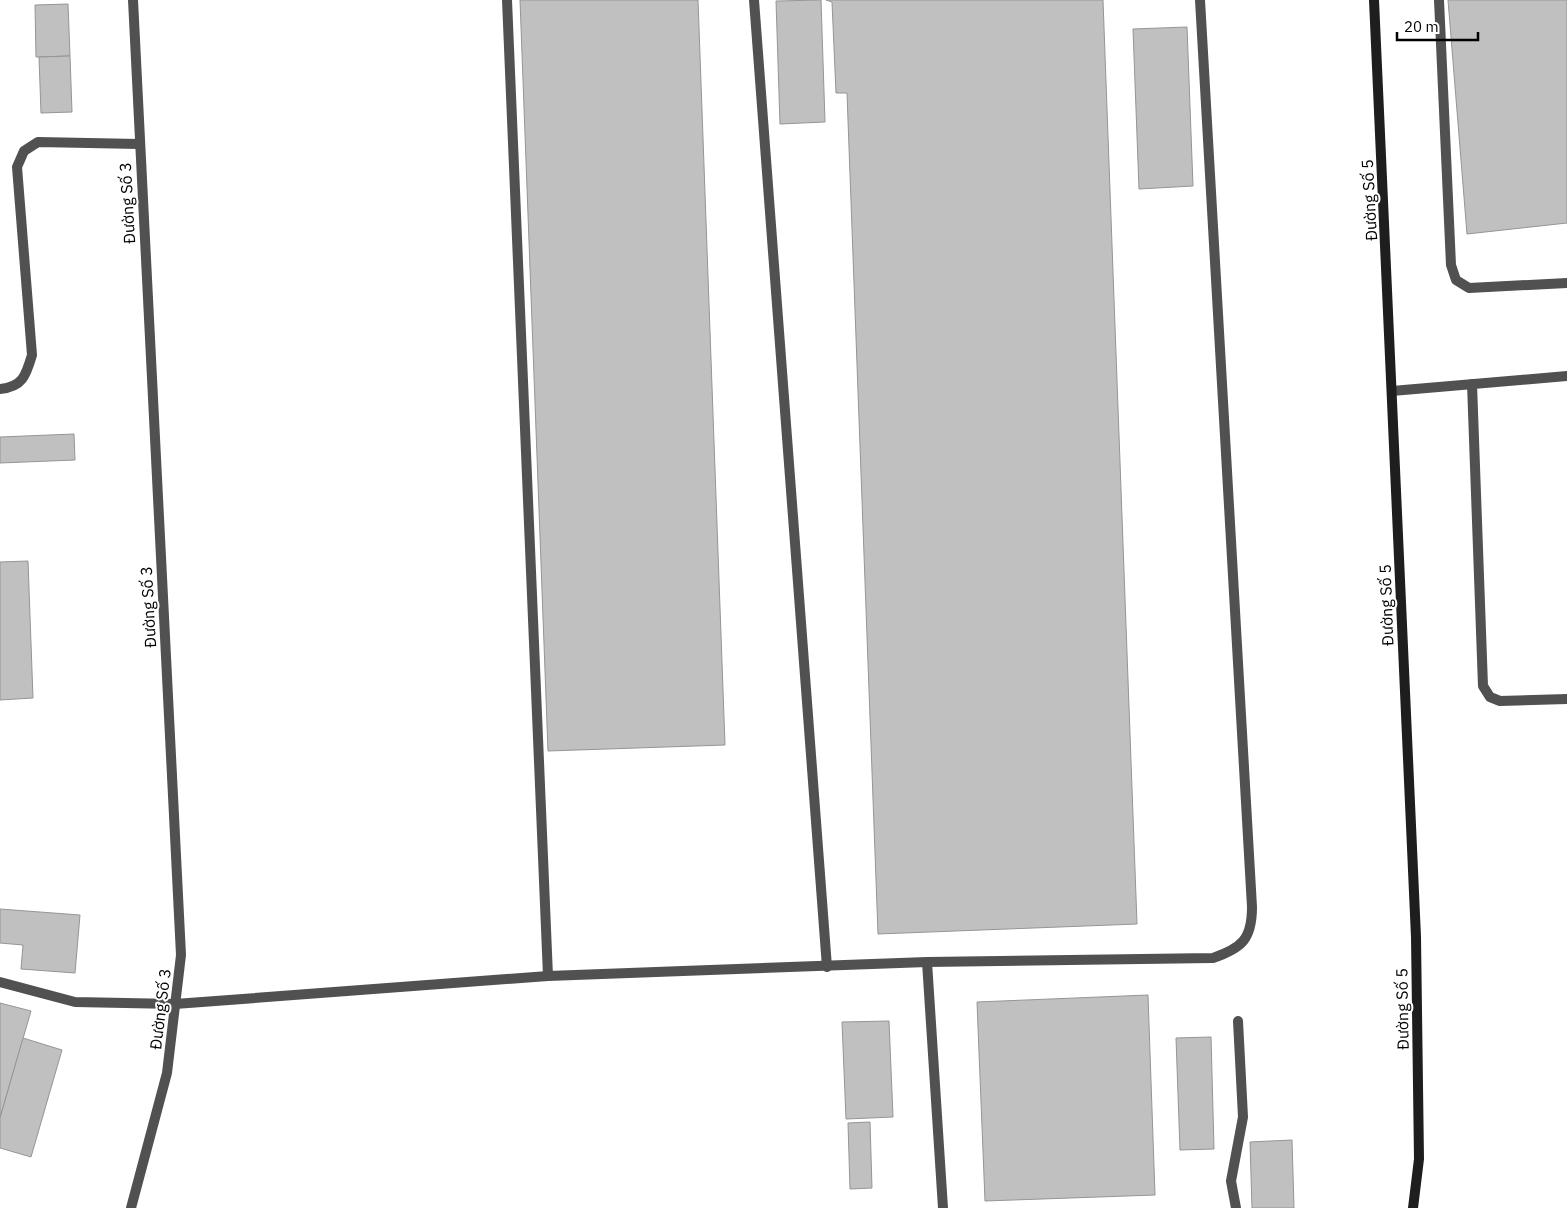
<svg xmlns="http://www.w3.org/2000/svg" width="1567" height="1208" font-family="'IBM Plex Sans',sans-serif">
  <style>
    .building { fill: #c0c0c0; stroke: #959595 }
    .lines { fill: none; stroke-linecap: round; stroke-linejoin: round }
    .lane { stroke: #515151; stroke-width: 10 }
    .street { stroke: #515151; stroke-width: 10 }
    .secondary { stroke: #1e1e1e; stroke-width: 10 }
    .labels { text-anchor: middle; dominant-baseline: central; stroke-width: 4; stroke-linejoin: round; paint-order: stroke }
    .street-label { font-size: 16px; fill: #000; stroke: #fff }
  </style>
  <rect width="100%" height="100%" fill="#fff"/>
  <g class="building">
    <polygon points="520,0 698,0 725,745 548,751"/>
    <polygon points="821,0 825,122 780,124 776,1"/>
    <polygon points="826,0 1103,0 1137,924 878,934 847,93 836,93 832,2"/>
    <polygon points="1448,0 1567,0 1567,223 1467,234"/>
    <polygon points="68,4 70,56 36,57 35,5"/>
    <polygon points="1187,27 1193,186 1139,189 1133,29"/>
    <polygon points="70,56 72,112 41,113 39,57"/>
    <polygon points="74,434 75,460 0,463 0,437"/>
    <polygon points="28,561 33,698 0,700 0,562"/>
    <polygon points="0,909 80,915 75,973 21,969 23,945 0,943"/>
    <polygon points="1148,995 1155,1195 985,1201 977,1002"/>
    <polygon points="0,1003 31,1011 0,1118"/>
    <polygon points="889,1021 893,1117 846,1119 842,1022"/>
    <polygon points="1211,1037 1214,1149 1180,1150 1176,1038"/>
    <polygon points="23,1038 62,1050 31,1157 0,1148 0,1118"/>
    <polygon points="870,1122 872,1188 850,1189 848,1123"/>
    <polygon points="1292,1140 1294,1208 1252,1208 1250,1142"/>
  </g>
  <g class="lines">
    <g class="lane">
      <polyline points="507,0 548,976"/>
      <polyline points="754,0 827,967"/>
      <polyline points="1439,0 1451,265 1456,280 1469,288 1567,283"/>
      <polyline points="1472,384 1483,686 1490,697 1500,701 1567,699"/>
      <path d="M0,389C23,387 26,375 32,355L17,167L24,151L38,142L139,144"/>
      <polyline points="1392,391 1567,376"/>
      <polyline points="927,962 943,1208"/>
      <path d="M0,982L75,1002L175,1004L548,976L927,962L1213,958C1242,948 1252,939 1252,907L1200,0"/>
      <polyline points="1236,1208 1231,1181 1243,1117 1238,1021"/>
    </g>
    <polyline class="street" points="131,1208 167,1073 181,955 133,0"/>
    <polyline class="secondary" points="1374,0 1416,937 1419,1159 1413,1208"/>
  </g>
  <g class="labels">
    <g class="street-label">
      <text transform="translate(1369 200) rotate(-93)">Đường Số 5</text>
      <text transform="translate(127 203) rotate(-93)">Đường Số 3</text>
      <text transform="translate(1386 605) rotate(-92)">Đường Số 5</text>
      <text transform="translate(148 607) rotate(-93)">Đường Số 3</text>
      <text transform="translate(160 1009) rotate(-83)">Đường Số 3</text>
      <text transform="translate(1402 1009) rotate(-91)">Đường Số 5</text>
    </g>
  </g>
  <path d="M1397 32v8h81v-8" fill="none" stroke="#000000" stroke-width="2.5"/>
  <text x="1404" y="32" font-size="15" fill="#000000" stroke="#ffffff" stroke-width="4" paint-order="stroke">20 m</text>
</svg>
